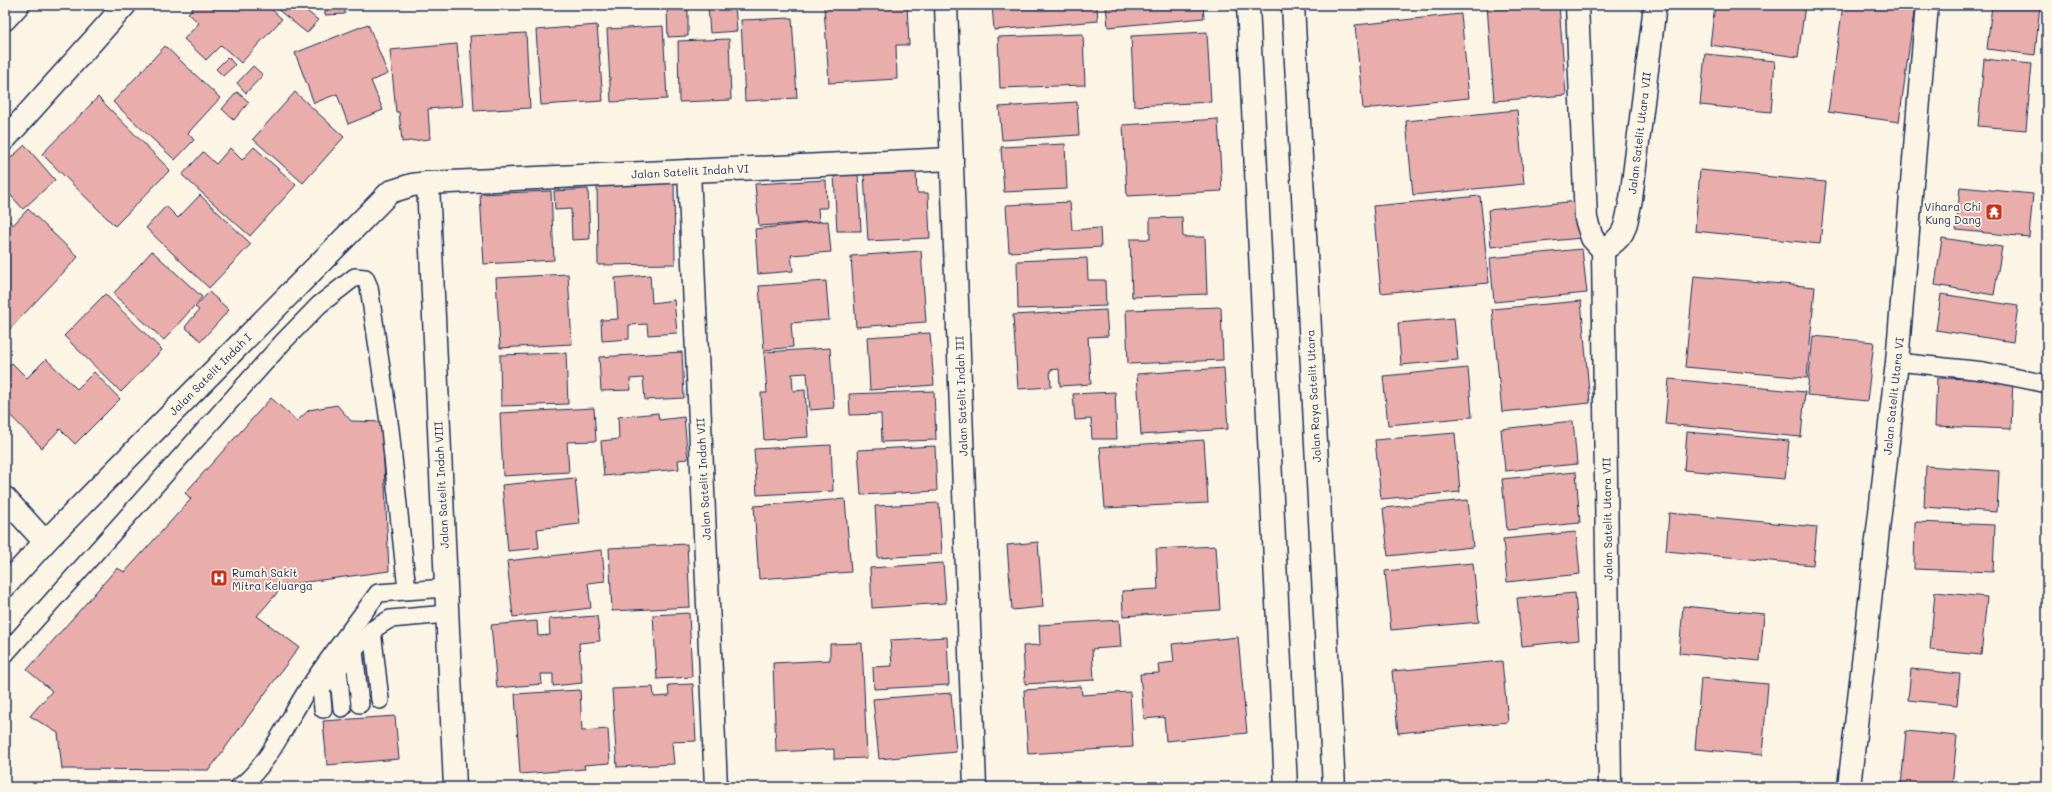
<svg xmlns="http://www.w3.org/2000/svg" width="2052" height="792" font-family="Mali,sans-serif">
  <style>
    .building { fill: #e9adab; stroke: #1b2f5e }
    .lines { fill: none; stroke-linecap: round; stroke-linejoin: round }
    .lane-casing { stroke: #1b2f5e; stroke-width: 20 }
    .street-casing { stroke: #1b2f5e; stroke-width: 25 }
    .secondary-casing { stroke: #1b2f5e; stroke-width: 25 }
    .lane { stroke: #fcf5e5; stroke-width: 17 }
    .street { stroke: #fcf5e5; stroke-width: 22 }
    .secondary { stroke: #fcf5e5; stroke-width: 22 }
    .labels { text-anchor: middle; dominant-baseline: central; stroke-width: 3.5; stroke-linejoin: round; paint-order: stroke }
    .street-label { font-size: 11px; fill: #1b2f5e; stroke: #fcf5e5 }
    .poi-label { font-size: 11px; fill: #1b2f5e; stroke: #fcf5e5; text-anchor: end }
  </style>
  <rect width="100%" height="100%" fill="#fcf5e5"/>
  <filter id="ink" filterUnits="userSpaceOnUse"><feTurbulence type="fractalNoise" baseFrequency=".025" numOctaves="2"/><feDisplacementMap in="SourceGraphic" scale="8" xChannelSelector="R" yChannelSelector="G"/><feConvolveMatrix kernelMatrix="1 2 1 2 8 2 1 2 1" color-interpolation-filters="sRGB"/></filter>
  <g filter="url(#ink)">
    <g class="building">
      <polygon points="196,5 267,5 282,19 241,63 221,45 206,60 184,39 199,23 188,13"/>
      <polygon points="272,5 299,5 318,20 307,33"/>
      <polygon points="325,5 344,5 345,14 325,15"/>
      <polygon points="735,5 737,31 710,33 708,7"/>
      <polygon points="856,5 907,5 909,45 896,45 897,79 829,83 824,7"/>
      <polygon points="992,5 1076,5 1076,8 1097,7 1098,21 994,30"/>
      <polygon points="1106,5 1203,5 1204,18 1108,27"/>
      <polygon points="1487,5 1559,5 1566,95 1494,101"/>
      <polygon points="1715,5 1805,5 1798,57 1710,45"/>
      <polygon points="1843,5 1915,5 1899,122 1828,112"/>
      <polygon points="1992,5 2040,5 2035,55 1987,49"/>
      <polygon points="667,10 688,10 688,36 668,37"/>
      <polygon points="1461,14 1469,98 1363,109 1355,25"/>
      <polygon points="792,18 797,98 745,101 741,20"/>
      <polygon points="368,24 388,74 371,81 383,110 348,124 337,94 314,103 295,53"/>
      <polygon points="597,25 603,101 541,105 536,30"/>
      <polygon points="663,26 667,99 611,102 607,29"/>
      <polygon points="1207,32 1211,102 1134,106 1131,36"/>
      <polygon points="526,33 530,108 474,111 470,36"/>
      <polygon points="1083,34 1085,85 1000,88 998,37"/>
      <polygon points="729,39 731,100 679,102 678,41"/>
      <polygon points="457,44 463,106 428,109 430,139 402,142 399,112 396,112 390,50"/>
      <polygon points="165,46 220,98 188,133 194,140 175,160 113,102"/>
      <polygon points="1705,54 1775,61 1771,112 1700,105"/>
      <polygon points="228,57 235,65 223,76 216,69"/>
      <polygon points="1984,59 2032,64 2026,130 1978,126"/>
      <polygon points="253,66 263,75 246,93 237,83"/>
      <polygon points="237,92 249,102 234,120 222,109"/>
      <polygon points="295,92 344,137 303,183 253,139"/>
      <polygon points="98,97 170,170 115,226 42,154"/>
      <polygon points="1077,102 1079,135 1002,140 999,107"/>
      <polygon points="1517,110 1524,184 1413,195 1406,121"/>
      <polygon points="1218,119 1222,191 1127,196 1123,125"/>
      <polygon points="1065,144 1067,189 1004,192 1001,147"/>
      <polygon points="25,145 55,180 23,209 5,189 5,163"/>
      <polygon points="254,147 296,185 250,236 182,175 203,152 216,164 230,148 242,160"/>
      <polygon points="1700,170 1826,182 1820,244 1695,231"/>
      <polygon points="916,171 917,193 928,193 930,238 868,241 864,174"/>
      <polygon points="858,174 861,231 837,231 834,175"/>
      <polygon points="826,180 827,208 818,208 819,222 759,226 755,184"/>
      <polygon points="674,181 675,264 598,265 597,182"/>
      <polygon points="1960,187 2033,194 2029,237 1956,230"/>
      <polygon points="588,189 590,239 572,240 571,209 555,210 554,191"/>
      <polygon points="551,191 554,260 484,264 480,194"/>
      <polygon points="200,195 251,244 209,288 146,228 166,206 178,218"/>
      <polygon points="1480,196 1489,283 1381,293 1373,206"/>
      <polygon points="1578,201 1581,238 1491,247 1488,210"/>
      <polygon points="1070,202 1072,230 1100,228 1101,247 1009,252 1006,205"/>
      <polygon points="28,209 78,257 5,334 5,216 13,225"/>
      <polygon points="1182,217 1183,237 1205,237 1207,294 1132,297 1130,239 1150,239 1150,218"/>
      <polygon points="828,221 831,252 791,255 793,271 758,274 755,229"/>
      <polygon points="1942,238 2002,247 1994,295 1935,285"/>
      <polygon points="1582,249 1587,293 1494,302 1490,258"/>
      <polygon points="152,251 202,297 164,340 113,294"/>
      <polygon points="921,251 926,322 856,327 851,256"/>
      <polygon points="1087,258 1088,280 1105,280 1106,306 1018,309 1017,261"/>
      <polygon points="568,274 572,344 500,348 496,278"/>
      <polygon points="650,275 652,303 674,300 677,333 648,335 647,324 629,325 629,339 602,341 601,320 618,319 615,278"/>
      <polygon points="1694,276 1815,287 1807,378 1685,367"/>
      <polygon points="826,281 829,320 791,323 793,347 764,350 759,286"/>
      <polygon points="209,292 229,310 201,341 185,327 199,310 195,307"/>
      <polygon points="105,294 162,350 121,392 64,336"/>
      <polygon points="1941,294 2018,306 2013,342 1936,330"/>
      <polygon points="1581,301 1590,403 1502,412 1492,309"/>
      <polygon points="1221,307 1223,360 1128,364 1126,310"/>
      <polygon points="1106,310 1108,336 1088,337 1091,384 1060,386 1059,369 1050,370 1051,387 1018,389 1013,315"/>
      <polygon points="1454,318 1458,360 1401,365 1398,323"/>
      <polygon points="930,333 934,385 870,390 867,337"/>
      <polygon points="1813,336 1874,342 1867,401 1807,395"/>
      <polygon points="830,348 834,408 810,410 807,373 792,374 793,391 805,390 808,437 764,440 761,393 767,393 764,352"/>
      <polygon points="682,352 684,398 645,400 643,378 630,379 631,390 601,391 599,357"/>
      <polygon points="566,353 568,404 501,406 500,355"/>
      <polygon points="46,359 77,389 94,372 120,399 75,444 60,429 42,448 5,410 5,369 12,363 27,378"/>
      <polygon points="1224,368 1228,429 1141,435 1137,374"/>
      <polygon points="1468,368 1472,417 1388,425 1383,376"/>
      <polygon points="1937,378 2013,380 2011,429 1935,426"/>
      <polygon points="1669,379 1805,392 1801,437 1665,424"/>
      <polygon points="934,391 936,440 882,442 881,414 850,415 849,394"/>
      <polygon points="1115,392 1117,439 1092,439 1091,419 1075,420 1073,394"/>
      <polygon points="271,398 297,421 309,410 337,405 351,421 382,422 389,571 284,585 257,616 299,647 209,770 62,769 58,733 30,716 52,691 27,670 117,568 125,572 191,499 185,493"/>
      <polygon points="594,408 596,441 567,442 569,472 503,476 500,413"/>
      <polygon points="658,413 659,420 684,417 688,459 678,460 679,469 604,476 601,441 619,439 618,417"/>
      <polygon points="1573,421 1577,464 1505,471 1501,429"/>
      <polygon points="1687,432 1789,441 1785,479 1684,470"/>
      <polygon points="1455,433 1460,492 1381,499 1375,440"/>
      <polygon points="1204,440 1208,503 1105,508 1100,447"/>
      <polygon points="831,445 833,491 757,495 754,449"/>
      <polygon points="935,446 937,491 861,495 858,450"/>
      <polygon points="1926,466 1999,471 1997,512 1924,507"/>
      <polygon points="1576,472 1580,523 1507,530 1502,479"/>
      <polygon points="575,478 580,524 537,529 539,548 508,551 502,485"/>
      <polygon points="845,499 851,572 759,579 754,506"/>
      <polygon points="1468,500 1473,547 1388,556 1383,508"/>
      <polygon points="939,503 942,554 878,558 875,506"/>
      <polygon points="1669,513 1817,527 1813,565 1666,551"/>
      <polygon points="1915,522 1995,525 1993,572 1914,569"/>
      <polygon points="1576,532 1580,574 1507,582 1503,539"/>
      <polygon points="1038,542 1043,607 1012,610 1007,545"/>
      <polygon points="687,544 690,607 612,611 609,548"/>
      <polygon points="1216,546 1220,610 1123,616 1122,591 1158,589 1156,549"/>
      <polygon points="602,550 605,581 588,583 591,608 513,617 507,561"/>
      <polygon points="943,563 946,603 872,608 870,568"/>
      <polygon points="1473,563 1479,622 1391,630 1385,571"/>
      <polygon points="1935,592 1987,597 1981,655 1930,650"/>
      <polygon points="1575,593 1579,640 1522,646 1517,598"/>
      <polygon points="1683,606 1764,614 1760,661 1679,653"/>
      <polygon points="689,613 692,677 657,679 653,615"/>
      <polygon points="597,616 600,641 579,643 582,683 553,686 553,674 541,674 542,684 497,688 491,625 537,621 538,636 550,635 549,619"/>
      <polygon points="1119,620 1121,647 1092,649 1094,680 1025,684 1023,646 1040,645 1039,625"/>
      <polygon points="947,637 949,685 874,689 873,667 892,666 890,640"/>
      <polygon points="1238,637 1247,733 1166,741 1164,717 1144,719 1140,674 1159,673 1158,664 1174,662 1172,644"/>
      <polygon points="862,643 867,758 834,759 834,749 776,752 773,663 830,660 830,644"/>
      <polygon points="1502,661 1508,722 1398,733 1392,671"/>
      <polygon points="1911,669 1960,674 1957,705 1908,700"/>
      <polygon points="1701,678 1768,684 1762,755 1695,749"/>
      <polygon points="693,684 696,741 672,742 674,764 617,767 612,689 653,687 654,697 669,696 668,685"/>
      <polygon points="1081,686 1082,695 1130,692 1133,747 1028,754 1024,690"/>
      <polygon points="580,690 582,731 608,729 610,763 584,765 585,769 520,774 515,694"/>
      <polygon points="951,693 956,752 879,759 873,699"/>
      <polygon points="395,716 399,759 327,765 323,721"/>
      <polygon points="1906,731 1957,736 1952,787 1901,787"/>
    </g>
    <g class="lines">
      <g class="lane-casing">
        <g id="lane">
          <polyline points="1897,362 1984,371 2047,384"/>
          <polyline points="372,630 380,700"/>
          <polyline points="354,651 360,704"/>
          <polyline points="5,654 283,342 319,305 355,277 365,278 369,287 390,429 407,590"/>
          <polyline points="338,670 342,708"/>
          <polyline points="323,709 321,688 372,630 390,619 447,614"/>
          <path d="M239,787C266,769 288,720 306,692C328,658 354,626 378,593L446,588"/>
        </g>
      </g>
      <g class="street-casing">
        <g id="street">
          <polyline points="946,5 975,787"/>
          <polyline points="1577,5 1586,219 1592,238 1603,250 1610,787"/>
          <polyline points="5,19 18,5"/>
          <polyline points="5,139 125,5"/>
          <polyline points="689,171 716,787"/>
          <polyline points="428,183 455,787"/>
          <path d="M1603,250C1628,235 1625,226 1631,199L1655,5"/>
          <polyline points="5,498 45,542"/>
          <polyline points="5,586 45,542 390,192 412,185 428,183 952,159"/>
          <polyline points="1849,787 1897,362 1927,5"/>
        </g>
      </g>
      <g class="secondary-casing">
        <g id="secondary">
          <polyline points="1248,5 1286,787"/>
          <polyline points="1293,5 1334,787"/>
        </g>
      </g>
      <use href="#lane" class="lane"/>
      <use href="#street" class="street"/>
      <use href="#secondary" class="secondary"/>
    </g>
  </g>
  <defs>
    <g id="temple-square" transform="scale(0.9)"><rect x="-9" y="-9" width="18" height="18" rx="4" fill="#c8321e" stroke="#fcf5e5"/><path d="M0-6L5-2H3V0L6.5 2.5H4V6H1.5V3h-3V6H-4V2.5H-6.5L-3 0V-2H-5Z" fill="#fff"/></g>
    <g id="hospital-square" transform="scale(0.9)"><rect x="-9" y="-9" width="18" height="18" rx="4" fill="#c8321e" stroke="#fcf5e5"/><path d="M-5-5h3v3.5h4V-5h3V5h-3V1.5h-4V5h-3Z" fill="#fff"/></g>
  </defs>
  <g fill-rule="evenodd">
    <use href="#temple-square" x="1994" y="212"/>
    <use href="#hospital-square" x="219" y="578"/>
  </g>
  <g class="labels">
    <g class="street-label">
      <text transform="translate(1639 133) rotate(-83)">Jalan Satelit Utara VII</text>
      <text transform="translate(690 171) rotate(-3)">Jalan Satelit Indah VI</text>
      <text transform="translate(210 374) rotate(-45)">Jalan Satelit Indah I</text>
      <text transform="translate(961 396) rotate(-92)">Jalan Satelit Indah III</text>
      <text transform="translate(1313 396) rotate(-93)">Jalan Raya Satelit Utara</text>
      <text transform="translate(1893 396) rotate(-84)">Jalan Satelit Utara VI</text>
      <text transform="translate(703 479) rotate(-93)">Jalan Satelit Indah VII</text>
      <text transform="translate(441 485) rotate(-93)">Jalan Satelit Indah VIII</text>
      <text transform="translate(1607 519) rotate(-91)">Jalan Satelit Utara VII</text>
    </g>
    <g class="poi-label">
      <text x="1981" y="206">Vihara Chi<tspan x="1981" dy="13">Kung Dang</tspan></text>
      <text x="232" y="572" text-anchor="start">Rumah Sakit<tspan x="232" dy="13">Mitra Keluarga</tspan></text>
    </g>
  </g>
  <rect width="2052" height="792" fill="none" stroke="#fcf5e5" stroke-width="20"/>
  <rect x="10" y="10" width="2032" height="772" fill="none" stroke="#1b2f5e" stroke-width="1.5" filter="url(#ink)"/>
</svg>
